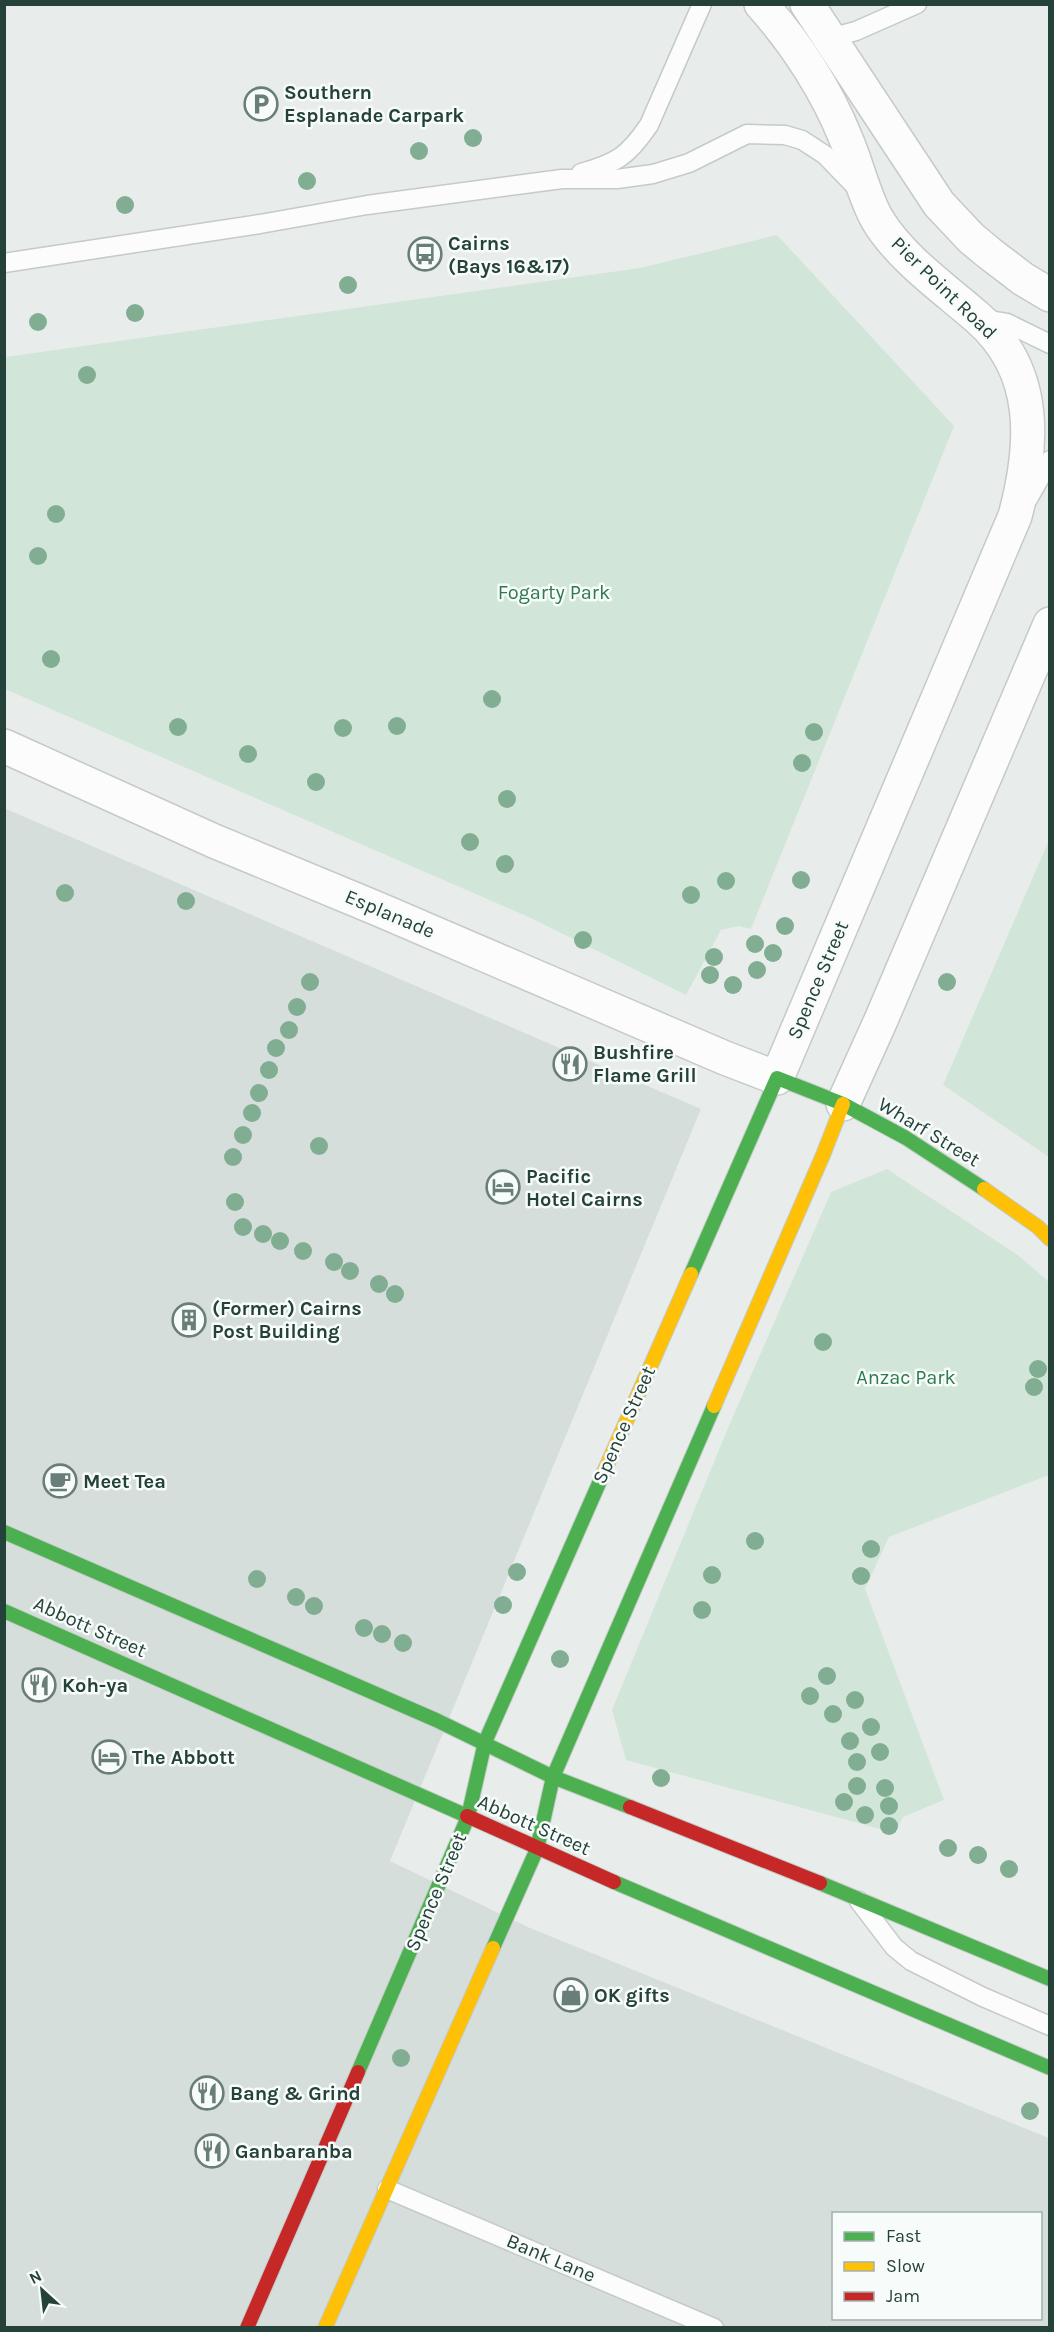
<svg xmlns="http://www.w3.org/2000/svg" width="1054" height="2332" font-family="Karla,sans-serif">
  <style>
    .built { fill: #d6dedb; fill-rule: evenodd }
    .green { fill: #d1e6d8 }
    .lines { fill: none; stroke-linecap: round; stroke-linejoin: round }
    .lane-casing { stroke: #c5cac8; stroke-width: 21 }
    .street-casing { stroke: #c5cac8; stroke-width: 36 }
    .fast-casing { stroke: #c3cbc8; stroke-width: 16 }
    .slow-casing { stroke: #c3cbc8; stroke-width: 16 }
    .jam-casing { stroke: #c3cbc8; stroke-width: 16 }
    .lane { stroke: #fcfcfc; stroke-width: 18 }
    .street { stroke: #fcfcfc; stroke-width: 33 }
    .fast { stroke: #4caf50; stroke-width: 14 }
    .slow { stroke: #ffc107; stroke-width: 14 }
    .jam { stroke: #c62828; stroke-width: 14 }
    .tree { fill: #81ae93 }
    .labels { text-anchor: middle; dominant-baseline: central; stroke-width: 5; stroke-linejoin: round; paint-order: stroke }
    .poi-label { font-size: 20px; font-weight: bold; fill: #24423a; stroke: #f7fbf9; text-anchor: start }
    .street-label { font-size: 20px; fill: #24423a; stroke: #f7fbf9 }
    .park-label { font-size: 20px; fill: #2d7a4b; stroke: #f7fbf9 }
  </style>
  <rect width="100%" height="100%" fill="#e8edeb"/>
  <path class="built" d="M4,808L701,1109L390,1861L530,1928L1049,2138V2327H5ZM834,2214H1040V2318H834Z"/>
  <g class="green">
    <polygon points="777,235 954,426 751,929 739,926 721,930 686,995 533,919 5,689 5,357 640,268"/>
    <polygon points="1049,840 1050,1157 1049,1157 943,1085"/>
    <polygon points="887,1169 1019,1256 1050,1283 1049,1475 889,1537 865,1589 944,1800 903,1817 895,1833 626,1760 612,1710 728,1428 831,1192"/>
  </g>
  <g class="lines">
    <g class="lane-casing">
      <g id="lane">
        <polyline points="830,38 856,31 917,4"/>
        <path d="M581,173C617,163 628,156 649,125L702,4"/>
        <polyline points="4,263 260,224 367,205 562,179 617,179 653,174 689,163 747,134 785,135 802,140 825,155 855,186"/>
        <polyline points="981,319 1007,323 1050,344"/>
        <polyline points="1028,499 1050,460"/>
        <polyline points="859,1901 894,1947 911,1961 983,1997 1050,2026"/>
        <polyline points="387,2189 714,2328"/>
      </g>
    </g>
    <g class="street-casing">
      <g id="street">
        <polyline points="807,4 939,204 971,238 989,253 1023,279 1050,295"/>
        <path d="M4,746L214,841L378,909L725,1058L777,1078L1015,516C1034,445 1039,371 978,318C945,289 900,258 877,219C864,196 857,164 846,139C827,91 796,43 761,4"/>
        <polyline points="843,1104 881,1020 1050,624"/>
      </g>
    </g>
    <g class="fast-casing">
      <g id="fast">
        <polyline points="691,1274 777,1078 843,1104 906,1138 984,1189"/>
        <polyline points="4,1532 436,1720 553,1777 630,1807"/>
        <polyline points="4,1611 467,1816"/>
        <polyline points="614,1882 1050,2068"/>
        <polyline points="820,1883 1050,1979"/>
        <polyline points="493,1948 537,1849 553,1777 714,1406"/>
        <polyline points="358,2072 468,1817 485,1742 604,1472"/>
      </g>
    </g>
    <g class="slow-casing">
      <g id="slow">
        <polyline points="984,1189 1038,1227 1050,1239"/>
        <polyline points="714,1406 823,1155 843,1104"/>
        <polyline points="604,1472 691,1274"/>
        <polyline points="325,2328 493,1948"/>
      </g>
    </g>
    <g class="jam-casing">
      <g id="jam">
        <polyline points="630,1807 820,1883"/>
        <polyline points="467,1816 614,1882"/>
        <polyline points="247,2328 358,2072"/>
      </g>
    </g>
    <use href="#lane" class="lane"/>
    <use href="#street" class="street"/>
    <use href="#fast" class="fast"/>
    <use href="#slow" class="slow"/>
    <use href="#jam" class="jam"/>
  </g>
  <g class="tree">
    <circle cx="473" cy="138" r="9"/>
    <circle cx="419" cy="151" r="9"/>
    <circle cx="307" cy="181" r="9"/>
    <circle cx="125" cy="205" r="9"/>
    <circle cx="348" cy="285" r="9"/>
    <circle cx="135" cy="313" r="9"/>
    <circle cx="38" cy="322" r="9"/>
    <circle cx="87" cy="375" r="9"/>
    <circle cx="56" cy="514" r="9"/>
    <circle cx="38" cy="556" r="9"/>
    <circle cx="51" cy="659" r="9"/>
    <circle cx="492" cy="699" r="9"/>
    <circle cx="397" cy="726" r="9"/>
    <circle cx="178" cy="727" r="9"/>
    <circle cx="343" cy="728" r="9"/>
    <circle cx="814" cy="732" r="9"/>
    <circle cx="248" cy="754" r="9"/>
    <circle cx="802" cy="763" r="9"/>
    <circle cx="316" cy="782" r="9"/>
    <circle cx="507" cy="799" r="9"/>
    <circle cx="470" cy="842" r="9"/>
    <circle cx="505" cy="864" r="9"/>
    <circle cx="801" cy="880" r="9"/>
    <circle cx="726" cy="881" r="9"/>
    <circle cx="65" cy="893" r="9"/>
    <circle cx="691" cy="895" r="9"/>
    <circle cx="186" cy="901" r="9"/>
    <circle cx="785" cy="926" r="9"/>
    <circle cx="583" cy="940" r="9"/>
    <circle cx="755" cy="944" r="9"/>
    <circle cx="773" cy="953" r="9"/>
    <circle cx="714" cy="957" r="9"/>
    <circle cx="757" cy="970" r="9"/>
    <circle cx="710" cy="975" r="9"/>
    <circle cx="310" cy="982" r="9"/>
    <circle cx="947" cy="982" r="9"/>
    <circle cx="733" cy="985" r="9"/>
    <circle cx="297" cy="1007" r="9"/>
    <circle cx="289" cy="1030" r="9"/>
    <circle cx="276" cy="1048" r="9"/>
    <circle cx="269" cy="1070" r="9"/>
    <circle cx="259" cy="1093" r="9"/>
    <circle cx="252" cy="1113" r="9"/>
    <circle cx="243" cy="1135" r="9"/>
    <circle cx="319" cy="1146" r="9"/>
    <circle cx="233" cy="1157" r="9"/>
    <circle cx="235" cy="1202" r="9"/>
    <circle cx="243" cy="1227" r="9"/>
    <circle cx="263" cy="1234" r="9"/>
    <circle cx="280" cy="1241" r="9"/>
    <circle cx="303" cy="1251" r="9"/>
    <circle cx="334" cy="1262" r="9"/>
    <circle cx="350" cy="1271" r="9"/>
    <circle cx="379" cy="1284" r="9"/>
    <circle cx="395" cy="1294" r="9"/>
    <circle cx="823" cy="1342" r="9"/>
    <circle cx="1038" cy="1369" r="9"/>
    <circle cx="1034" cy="1387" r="9"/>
    <circle cx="755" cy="1541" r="9"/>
    <circle cx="871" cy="1549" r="9"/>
    <circle cx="517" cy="1572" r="9"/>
    <circle cx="712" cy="1575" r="9"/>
    <circle cx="861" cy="1576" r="9"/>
    <circle cx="257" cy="1579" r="9"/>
    <circle cx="296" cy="1597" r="9"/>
    <circle cx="503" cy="1605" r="9"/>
    <circle cx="314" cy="1606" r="9"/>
    <circle cx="702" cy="1610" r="9"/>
    <circle cx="364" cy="1628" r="9"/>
    <circle cx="382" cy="1634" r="9"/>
    <circle cx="403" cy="1643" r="9"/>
    <circle cx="560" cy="1659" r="9"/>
    <circle cx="827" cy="1676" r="9"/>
    <circle cx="810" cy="1696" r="9"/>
    <circle cx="855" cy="1700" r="9"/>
    <circle cx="833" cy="1714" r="9"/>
    <circle cx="871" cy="1727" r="9"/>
    <circle cx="850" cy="1741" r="9"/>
    <circle cx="880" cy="1752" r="9"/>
    <circle cx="857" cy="1762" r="9"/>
    <circle cx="661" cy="1778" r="9"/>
    <circle cx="857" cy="1786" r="9"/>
    <circle cx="885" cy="1788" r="9"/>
    <circle cx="844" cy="1802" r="9"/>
    <circle cx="889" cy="1806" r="9"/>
    <circle cx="865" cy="1815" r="9"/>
    <circle cx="889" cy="1826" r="9"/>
    <circle cx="948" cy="1848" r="9"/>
    <circle cx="978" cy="1855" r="9"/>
    <circle cx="1009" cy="1869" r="9"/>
    <circle cx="401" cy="2058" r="9"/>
    <circle cx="1030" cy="2111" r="9"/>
  </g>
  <defs>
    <g id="parking-ring" transform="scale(1.725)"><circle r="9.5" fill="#f7fbf9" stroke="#697e78" stroke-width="1.5"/><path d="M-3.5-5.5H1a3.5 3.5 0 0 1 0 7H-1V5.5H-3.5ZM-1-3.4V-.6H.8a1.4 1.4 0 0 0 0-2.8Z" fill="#697e78"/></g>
    <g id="bus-ring" transform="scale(1.725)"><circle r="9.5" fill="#f7fbf9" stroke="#697e78" stroke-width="1.5"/><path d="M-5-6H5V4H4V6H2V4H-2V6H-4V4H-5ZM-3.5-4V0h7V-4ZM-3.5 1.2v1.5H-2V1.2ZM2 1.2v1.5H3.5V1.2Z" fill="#697e78"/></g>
    <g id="restaurant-ring" transform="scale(1.725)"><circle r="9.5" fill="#f7fbf9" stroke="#697e78" stroke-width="1.5"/><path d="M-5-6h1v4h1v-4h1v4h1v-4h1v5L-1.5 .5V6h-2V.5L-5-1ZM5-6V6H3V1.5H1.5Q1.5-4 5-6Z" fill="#697e78"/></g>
    <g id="hotel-ring" transform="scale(1.725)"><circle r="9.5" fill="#f7fbf9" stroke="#697e78" stroke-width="1.5"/><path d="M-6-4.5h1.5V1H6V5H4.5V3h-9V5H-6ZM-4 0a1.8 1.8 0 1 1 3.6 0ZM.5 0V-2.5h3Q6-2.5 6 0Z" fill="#697e78"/></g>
    <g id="building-ring" transform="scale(1.725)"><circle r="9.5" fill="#f7fbf9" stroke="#697e78" stroke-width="1.5"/><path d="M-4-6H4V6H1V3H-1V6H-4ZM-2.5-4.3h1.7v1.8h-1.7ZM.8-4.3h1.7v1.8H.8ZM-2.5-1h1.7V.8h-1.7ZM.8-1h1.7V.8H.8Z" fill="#697e78"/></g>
    <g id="cafe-ring" transform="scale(1.725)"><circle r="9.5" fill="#f7fbf9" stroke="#697e78" stroke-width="1.5"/><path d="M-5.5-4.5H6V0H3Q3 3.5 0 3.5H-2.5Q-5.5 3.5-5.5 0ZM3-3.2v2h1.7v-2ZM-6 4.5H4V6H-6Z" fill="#697e78"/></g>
    <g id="shop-ring" transform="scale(1.725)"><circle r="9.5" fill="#f7fbf9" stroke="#697e78" stroke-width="1.5"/><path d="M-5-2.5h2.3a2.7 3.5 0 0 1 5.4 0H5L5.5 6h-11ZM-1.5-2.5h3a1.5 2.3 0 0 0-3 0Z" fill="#697e78"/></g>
  </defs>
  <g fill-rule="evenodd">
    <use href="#parking-ring" x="261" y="104"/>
    <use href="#bus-ring" x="425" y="254"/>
    <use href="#restaurant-ring" x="570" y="1064"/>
    <use href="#hotel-ring" x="503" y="1187"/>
    <use href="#building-ring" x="189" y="1320"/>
    <use href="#cafe-ring" x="60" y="1481"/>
    <use href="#restaurant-ring" x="39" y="1685"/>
    <use href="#hotel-ring" x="109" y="1757"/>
    <use href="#shop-ring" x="571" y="1995"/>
    <use href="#restaurant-ring" x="207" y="2093"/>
    <use href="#restaurant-ring" x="212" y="2151"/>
  </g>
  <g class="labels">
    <g class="poi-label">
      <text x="284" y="92">Southern<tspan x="284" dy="23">Esplanade Carpark</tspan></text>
      <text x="448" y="243">Cairns<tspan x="448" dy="23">(Bays 16&amp;17)</tspan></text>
      <text x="593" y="1052">Bushfire<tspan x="593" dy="23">Flame Grill</tspan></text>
      <text x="526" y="1176">Pacific<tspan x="526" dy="23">Hotel Cairns</tspan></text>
      <text x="212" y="1308">(Former) Cairns<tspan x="212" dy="23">Post Building</tspan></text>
      <text x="83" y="1481">Meet Tea</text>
      <text x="62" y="1685">Koh-ya</text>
      <text x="132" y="1757">The Abbott</text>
      <text x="594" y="1995">OK gifts</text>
      <text x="230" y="2093">Bang &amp; Grind</text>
      <text x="235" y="2151">Ganbaranba</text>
    </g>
    <g class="street-label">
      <text transform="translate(944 288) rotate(44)">Pier Point Road</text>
      <text transform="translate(390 914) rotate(23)">Esplanade</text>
      <text transform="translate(818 980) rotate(-67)">Spence Street</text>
      <text transform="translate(929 1132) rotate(31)">Wharf Street</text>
      <text transform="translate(624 1425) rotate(-66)">Spence Street</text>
      <text transform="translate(90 1627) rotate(24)">Abbott Street</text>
      <text transform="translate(534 1825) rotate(24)">Abbott Street</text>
      <text transform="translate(436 1892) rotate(-67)">Spence Street</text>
      <text transform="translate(551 2258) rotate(23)">Bank Lane</text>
    </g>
    <g class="park-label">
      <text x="554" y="592">Fogarty Park</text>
      <text x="906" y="1377">Anzac Park</text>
    </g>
  </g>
  <rect width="1054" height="2332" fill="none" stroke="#24423a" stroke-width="12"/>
  <rect x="832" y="2212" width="210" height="108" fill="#f7fbf9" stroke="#a3b1ad" stroke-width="1.5"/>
  <rect x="844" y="2232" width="30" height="9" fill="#4caf50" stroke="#a3b1ad" stroke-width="1.5"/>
  <text x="886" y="2242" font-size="18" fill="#24423a">Fast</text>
  <rect x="844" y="2262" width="30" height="9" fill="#ffc107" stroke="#a3b1ad" stroke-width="1.5"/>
  <text x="886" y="2272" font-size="18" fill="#24423a">Slow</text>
  <rect x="844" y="2292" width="30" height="9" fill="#c62828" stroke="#a3b1ad" stroke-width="1.5"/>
  <text x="886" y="2302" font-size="18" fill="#24423a">Jam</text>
  <g transform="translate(42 2290) rotate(333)" stroke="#f7fbf9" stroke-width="4.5" paint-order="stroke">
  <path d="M0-4.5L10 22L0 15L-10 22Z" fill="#24423a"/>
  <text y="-9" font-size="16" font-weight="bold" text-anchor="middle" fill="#24423a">N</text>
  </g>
</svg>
